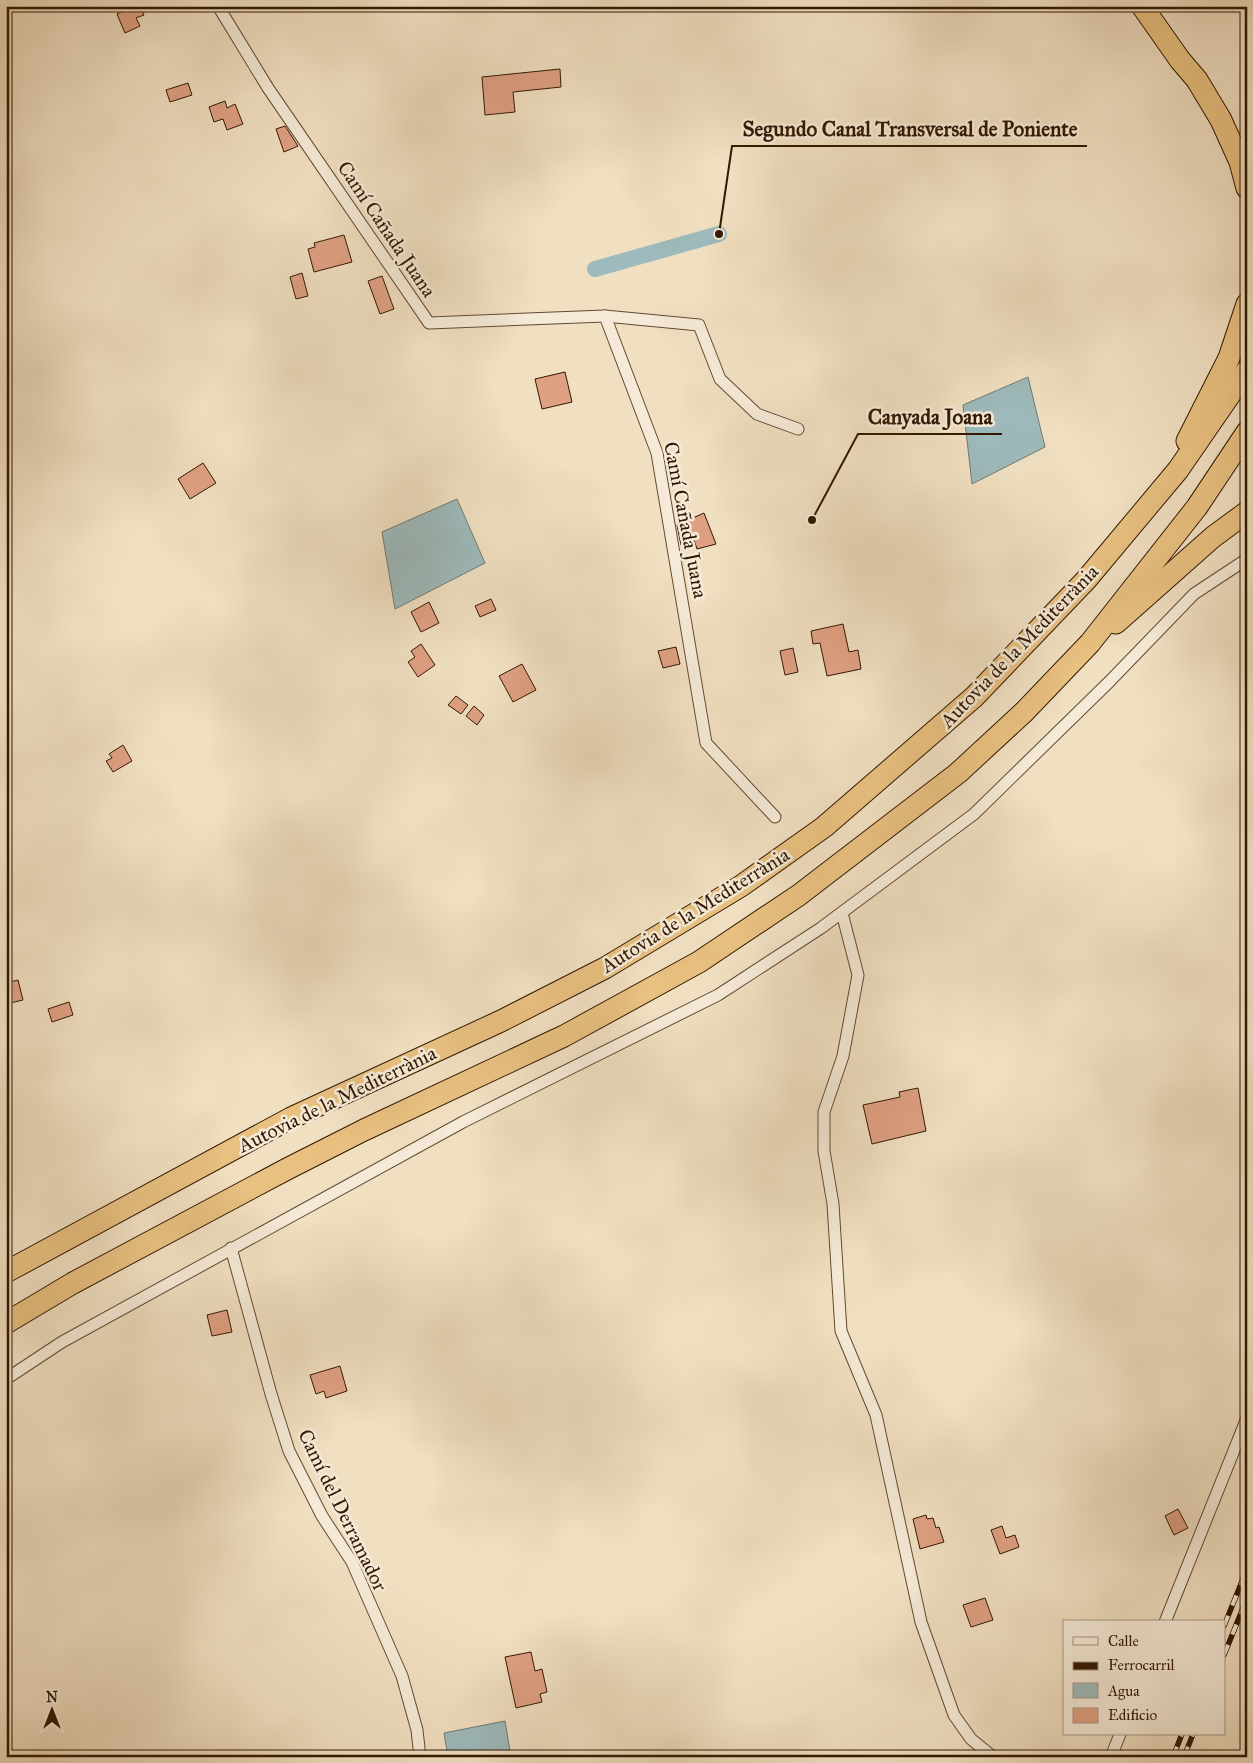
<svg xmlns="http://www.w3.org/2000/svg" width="1253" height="1763" font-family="'IM FELL Great Primer',serif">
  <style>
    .water { fill: #9dbabc; stroke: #727972 }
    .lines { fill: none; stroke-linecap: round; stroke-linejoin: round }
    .canal { stroke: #9dbabc; stroke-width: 16 }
    .building { fill: #dfa082; stroke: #321803 }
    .street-casing { stroke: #624a32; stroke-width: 13 }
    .highway-casing { stroke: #321803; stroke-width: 23 }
    .street { stroke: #f5ead7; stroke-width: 11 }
    .highway { stroke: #e8c080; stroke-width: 21 }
    .rail-casing { stroke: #321803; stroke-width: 5.5 }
    .rail { stroke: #f5ead7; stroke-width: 4; stroke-dasharray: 11; stroke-linecap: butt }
    .labels { text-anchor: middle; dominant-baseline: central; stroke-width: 5; stroke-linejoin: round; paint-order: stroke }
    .street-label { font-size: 20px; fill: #321803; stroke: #f5ead7 }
    .leader { fill: none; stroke: #321803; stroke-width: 2 }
    .callout-dot { fill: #321803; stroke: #f5ead7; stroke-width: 2 }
    .callout-label { font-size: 21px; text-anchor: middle; font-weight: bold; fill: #321803; stroke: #f5ead7; stroke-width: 5; stroke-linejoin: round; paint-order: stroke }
  </style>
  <rect width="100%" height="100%" fill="#f0dfc1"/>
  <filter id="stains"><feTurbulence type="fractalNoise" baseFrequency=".004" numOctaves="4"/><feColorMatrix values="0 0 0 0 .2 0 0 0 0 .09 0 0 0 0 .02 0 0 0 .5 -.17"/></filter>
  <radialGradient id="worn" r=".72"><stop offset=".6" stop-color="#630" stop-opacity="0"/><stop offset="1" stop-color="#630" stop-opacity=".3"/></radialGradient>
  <g class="water">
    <polygon points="1028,377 1045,447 972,484 963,405"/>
    <polygon points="457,499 485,563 395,609 382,532"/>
    <polygon points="505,1721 511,1757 448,1757 444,1733"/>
  </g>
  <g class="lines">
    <polyline class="canal" points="595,269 719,234"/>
  </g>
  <g class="building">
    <polygon points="122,6 140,6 144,15 136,18 140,26 125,33 117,14 124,11"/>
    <polygon points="560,69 561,87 513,92 515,112 485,115 482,77"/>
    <polygon points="188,83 192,95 170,102 166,90"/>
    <polygon points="225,101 227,108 235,104 243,124 227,130 223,119 214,122 209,107"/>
    <polygon points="285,126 298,146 284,152 276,129"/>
    <polygon points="344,235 352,262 314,272 308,249 315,247 314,243"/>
    <polygon points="302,273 308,296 296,299 290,277"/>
    <polygon points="382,276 394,309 380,314 368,281"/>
    <polygon points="565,372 572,402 542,409 535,379"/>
    <polygon points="203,463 216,483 190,499 178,479"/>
    <polygon points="704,513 716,544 697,549 694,540 681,545 677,525"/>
    <polygon points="491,599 496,610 480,617 475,606"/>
    <polygon points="429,602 439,623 421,632 411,612"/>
    <polygon points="843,624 849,652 858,650 861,669 827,676 820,643 813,644 811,631"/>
    <polygon points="421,644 435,665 418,677 408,662 415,657 411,651"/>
    <polygon points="676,647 680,664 663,668 658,651"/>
    <polygon points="793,648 798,672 785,675 780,651"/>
    <polygon points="522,664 536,690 513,702 499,676"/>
    <polygon points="456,696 468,705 461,714 448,705"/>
    <polygon points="474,706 484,715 477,725 466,716"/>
    <polygon points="123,745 132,761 113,772 106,761 112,758 109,754"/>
    <polygon points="18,980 23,1000 6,1004 6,983"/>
    <polygon points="69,1002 73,1015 52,1022 48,1009"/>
    <polygon points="918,1088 926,1131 872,1144 863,1105 900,1097 899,1092"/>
    <polygon points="227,1310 232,1332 212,1336 207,1315"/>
    <polygon points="340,1366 347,1391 326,1398 324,1391 316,1394 310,1375"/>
    <polygon points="1178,1509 1188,1528 1174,1535 1165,1516"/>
    <polygon points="926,1515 927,1519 933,1518 936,1528 939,1527 944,1542 920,1549 913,1519"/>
    <polygon points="1002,1526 1006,1538 1015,1535 1019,1547 1000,1554 991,1530"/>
    <polygon points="985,1598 993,1620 971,1627 963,1605"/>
    <polygon points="531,1652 535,1671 542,1669 547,1692 540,1694 542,1702 516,1708 505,1657"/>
  </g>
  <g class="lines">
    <g class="street-casing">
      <g id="street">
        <polyline points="218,6 268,88 429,323 605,316 657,453 706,743 775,817"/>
        <polyline points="605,316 699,325 720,379 757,414 798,429"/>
        <polyline points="842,913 858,975 843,1056 824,1112 824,1151 833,1204 841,1331 876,1415 921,1622 954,1715 971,1739 993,1757"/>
        <polyline points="231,1248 271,1394 289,1451 322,1516 352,1562 402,1676 417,1730 420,1757"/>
        <polyline points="6,1379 62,1342 463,1122 718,995 821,928 974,814 1109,682 1194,594 1247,559"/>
        <polyline points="1165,1622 1247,1418"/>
        <polyline points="1111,1757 1120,1734"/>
      </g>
    </g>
    <g class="highway-casing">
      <g id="highway">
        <polyline points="1142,6 1180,60 1197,80 1221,120 1240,162 1247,188"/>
        <polyline points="1187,441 1229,358 1247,304"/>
        <polyline points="1116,623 1213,537 1247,512"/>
        <polyline points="6,1272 291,1118 501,1021 605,968 741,886 824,827 974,697 1086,580 1178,470 1247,370"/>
        <polyline points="6,1323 73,1283 287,1169 364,1130 564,1036 699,962 799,895 958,773 1024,712 1090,643 1197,507 1247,432"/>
      </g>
    </g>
    <use href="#street" class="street"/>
    <use href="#highway" class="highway"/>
    <g class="rail-casing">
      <g id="rail">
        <polyline points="1224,1626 1247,1569"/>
        <polyline points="1224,1655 1247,1598"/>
        <polyline points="1173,1757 1182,1734"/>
        <polyline points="1184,1757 1193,1734"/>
      </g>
    </g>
    <use href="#rail" class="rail"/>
  </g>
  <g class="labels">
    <g class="street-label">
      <text transform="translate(387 229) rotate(56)">Camí Cañada Juana</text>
      <text transform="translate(686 520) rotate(79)">Camí Cañada Juana</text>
      <text transform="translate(1019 646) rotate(-46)">Autovia de la Mediterrània</text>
      <text transform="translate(695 910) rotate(-32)">Autovia de la Mediterrània</text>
      <text transform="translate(337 1099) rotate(-26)">Autovia de la Mediterrània</text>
      <text transform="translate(343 1510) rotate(64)">Camí del Derramador</text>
    </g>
  </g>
  <path class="leader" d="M719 234L732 146H1087M812 520L858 434H1002"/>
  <g class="callout-dot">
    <circle cx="719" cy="234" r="5"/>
    <circle cx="812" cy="520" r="5"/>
  </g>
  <g class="callout-label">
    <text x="910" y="136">Segundo Canal Transversal de Poniente</text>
    <text x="930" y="424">Canyada Joana</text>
  </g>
  <rect width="1253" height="1763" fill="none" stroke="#f0dfc1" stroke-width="25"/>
  <rect x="8" y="8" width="1238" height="1748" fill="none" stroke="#321803" stroke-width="2.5"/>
  <rect x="12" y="12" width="1228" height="1738" fill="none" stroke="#321803"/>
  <rect x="1063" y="1620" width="162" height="115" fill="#f5ead7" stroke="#a79682"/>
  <rect x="1073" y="1637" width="25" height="8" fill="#f5ead7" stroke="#a79682"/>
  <text x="1108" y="1646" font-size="15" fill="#321803">Calle</text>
  <rect x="1073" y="1662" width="25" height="8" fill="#321803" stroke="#a79682"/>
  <text x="1108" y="1670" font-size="15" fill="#321803">Ferrocarril</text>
  <rect x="1073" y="1683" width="25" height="15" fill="#9dbabc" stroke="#a79682"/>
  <text x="1108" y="1696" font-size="15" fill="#321803">Agua</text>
  <rect x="1073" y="1708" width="25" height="15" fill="#dfa082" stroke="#a79682"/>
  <text x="1108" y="1720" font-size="15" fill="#321803">Edificio</text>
  <g transform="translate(52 1710)" stroke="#f5ead7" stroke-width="4" paint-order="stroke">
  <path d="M0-4L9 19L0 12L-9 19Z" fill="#321803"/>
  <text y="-8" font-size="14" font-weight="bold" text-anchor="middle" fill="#321803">N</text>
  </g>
  <rect width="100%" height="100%" filter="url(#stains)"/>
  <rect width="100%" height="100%" fill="url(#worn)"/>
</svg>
